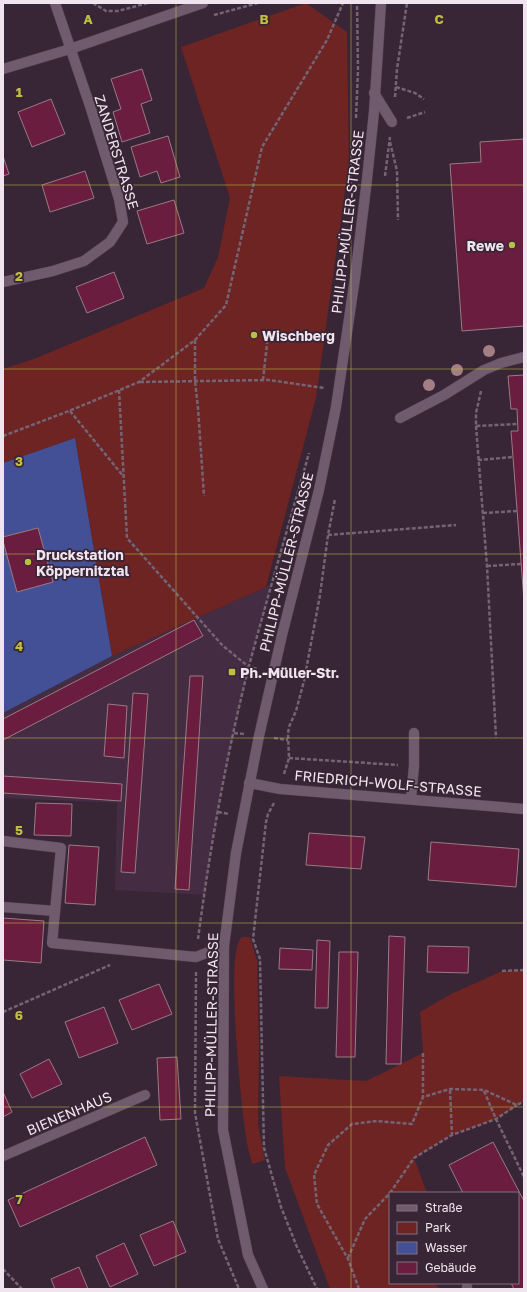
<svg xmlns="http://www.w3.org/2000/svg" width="527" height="1292" font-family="'Golos Text',sans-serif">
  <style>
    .built { fill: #442c42 }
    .green { fill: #6d2423 }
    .water { fill: #435096 }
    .building { fill: #6b1d40; stroke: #987b84 }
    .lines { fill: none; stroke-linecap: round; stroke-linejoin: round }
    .service-casing { stroke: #50414f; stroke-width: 11 }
    .pedestrian-casing { stroke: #50414f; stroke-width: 11 }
    .minor-casing { stroke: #50414f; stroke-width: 11 }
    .tertiary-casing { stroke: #50414f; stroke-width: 11 }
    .path { stroke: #756473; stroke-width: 2.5; stroke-dasharray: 4 2; stroke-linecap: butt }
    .service { stroke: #705b6e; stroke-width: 10 }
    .pedestrian { stroke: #705b6e; stroke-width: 10 }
    .minor { stroke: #705b6e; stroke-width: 10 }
    .tertiary { stroke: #705b6e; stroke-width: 10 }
    .tree { fill: #a37f84 }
    .grid { fill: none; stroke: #c0be41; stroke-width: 1; stroke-opacity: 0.55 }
    .poi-dot { fill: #c0be41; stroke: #382536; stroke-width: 1.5 }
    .labels { text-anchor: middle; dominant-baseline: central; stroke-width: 3.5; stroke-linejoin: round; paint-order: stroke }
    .street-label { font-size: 14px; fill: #f0e4ef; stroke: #382536 }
    .poi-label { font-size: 14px; font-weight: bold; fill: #f0e4ef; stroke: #382536; text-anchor: start }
    .grid-label { font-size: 13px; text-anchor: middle; font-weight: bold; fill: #c0be41; stroke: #382536; stroke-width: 3.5; stroke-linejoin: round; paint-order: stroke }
  </style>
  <rect width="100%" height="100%" fill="#382536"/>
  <polygon class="built" points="272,584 249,667 221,792 204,895 115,890 117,803 3,798 3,713 112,656"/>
  <g class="green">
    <polygon points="306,3 347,32 349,162 316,398 266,587 112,656 75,438 3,463 3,369 34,359 204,288 218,257 230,198 181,47"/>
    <path d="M242,937H250L251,940L257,960L259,1046L258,1125L265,1160L252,1164C250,1155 247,1146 246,1137C242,1111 224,949 242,937Z"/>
    <polygon points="524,970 524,1101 496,1119 452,1135 414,1158 427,1193 390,1193 390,1283 434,1283 440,1289 330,1289 285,1168 279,1076 366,1081 423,1053 420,1012 451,994 502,971"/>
  </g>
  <polygon class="water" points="75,438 112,656 3,713 3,463"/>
  <g class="building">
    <polygon points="142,69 152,100 141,104 150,133 122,142 113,112 121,109 111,79"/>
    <polygon points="51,99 65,134 32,147 18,112"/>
    <polygon points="168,136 180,177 161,183 157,171 140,177 131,147"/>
    <polygon points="524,139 524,326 462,331 450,164 481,162 480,142"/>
    <polygon points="3,156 9,174 3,176"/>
    <polygon points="85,171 94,198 50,212 42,185"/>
    <polygon points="174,200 184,233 147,244 137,211"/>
    <polygon points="114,272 124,298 87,313 76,287"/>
    <polygon points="524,375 524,601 511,431 518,431 517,409 511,409 508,376"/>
    <polygon points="38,528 53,582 17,592 3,541 3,537"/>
    <polygon points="194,620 203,636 3,740 3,719"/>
    <polygon points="190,676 203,676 189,890 175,889"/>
    <polygon points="133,693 148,694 135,873 121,872"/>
    <polygon points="108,704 127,706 124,758 104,756"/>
    <polygon points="3,776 122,784 121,801 3,793"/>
    <polygon points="36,803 72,804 71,836 34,835"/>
    <polygon points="309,833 365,837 361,869 306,865"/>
    <polygon points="431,842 519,849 516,887 428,880"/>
    <polygon points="69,845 99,847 95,905 65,903"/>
    <polygon points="3,918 44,921 41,963 3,960"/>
    <polygon points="389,936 405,937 401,1064 386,1064"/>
    <polygon points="317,940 330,941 328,1008 315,1008"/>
    <polygon points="428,946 469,947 468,973 427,972"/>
    <polygon points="280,948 313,950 312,970 279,969"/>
    <polygon points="339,952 358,952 355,1057 336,1057"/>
    <polygon points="159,984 172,1014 132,1030 119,1000"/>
    <polygon points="104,1007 118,1043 79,1058 65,1022"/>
    <polygon points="177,1057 181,1119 160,1120 157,1058"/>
    <polygon points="49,1059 62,1084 32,1098 20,1074"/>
    <polygon points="3,1092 12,1112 3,1117"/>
    <polygon points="145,1137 157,1165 20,1227 8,1200"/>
    <polygon points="493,1142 524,1201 524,1289 514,1289 511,1283 518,1283 518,1193 463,1193 449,1165"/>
    <polygon points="173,1221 186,1252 154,1266 140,1235"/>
    <polygon points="124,1243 138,1274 110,1287 96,1256"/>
    <polygon points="79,1267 88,1289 55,1289 51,1279"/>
  </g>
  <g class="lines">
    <g class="service-casing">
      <g id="service">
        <polyline points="374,93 392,122"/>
        <polyline points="411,799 414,766 414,733"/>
        <polyline points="3,841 61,848 52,943 196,957 224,946"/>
        <polyline points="3,907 55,911"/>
        <polyline points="467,1287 467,1289"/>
      </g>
    </g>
    <g class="pedestrian-casing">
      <polyline id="pedestrian" points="400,418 444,395 484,370 501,363 524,357"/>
    </g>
    <g class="minor-casing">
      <g id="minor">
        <polyline points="3,69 70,49 203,3"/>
        <polyline points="3,282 53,271 84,261 110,242 123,222 119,199 91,109 55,3"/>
        <polyline points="249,783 280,789 524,809"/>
        <polyline points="3,1156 145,1095"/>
      </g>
    </g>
    <g class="tertiary-casing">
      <polyline id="tertiary" points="263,1289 248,1255 223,1130 224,946 236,853 259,736 282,635 319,490 336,407 355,278 367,179 374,112 381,3"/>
    </g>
    <g class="path">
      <polyline points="93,3 106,11 118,11 148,3"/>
      <polyline points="214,15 258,3"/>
      <polyline points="396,87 415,93 424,99"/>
      <polyline points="395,97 397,69 407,3"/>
      <polyline points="356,118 358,70 357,3"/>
      <polyline points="407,118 425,112"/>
      <polyline points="390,142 397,171 398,220"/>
      <polyline points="385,176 390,137"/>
      <polyline points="195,340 195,381 198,408 204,496"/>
      <polyline points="263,380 268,335"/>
      <polyline points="140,382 269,380 324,388"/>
      <polyline points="119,390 127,538 223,646 249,667 258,669"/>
      <polyline points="481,391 476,413 476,426 518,424"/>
      <polyline points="70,411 124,477"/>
      <polyline points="476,426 487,566 496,738"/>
      <polyline points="3,436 69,411 139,382 195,340 226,305 262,147 327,40 343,3"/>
      <polyline points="478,460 513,457"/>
      <polyline points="483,513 517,511"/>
      <polyline points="328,535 456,525"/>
      <polyline points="487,566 521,564"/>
      <polyline points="234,733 244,734"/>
      <polyline points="274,738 288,740"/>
      <polyline points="289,758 398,765"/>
      <polyline points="284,774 289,758 288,734 289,727 296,711 304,681 320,595 328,535 335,499"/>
      <polyline points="274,803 268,814 266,822 253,939 260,959 264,1148 281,1207 297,1247 317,1289"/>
      <polyline points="218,812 229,814"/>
      <path d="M198,939C210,848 226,756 249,666C268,595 289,524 309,453"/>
      <polyline points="502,971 524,970"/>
      <polyline points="196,972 195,1113 218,1239 239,1289"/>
      <polyline points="3,1012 110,965"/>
      <polyline points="423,1053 423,1097"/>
      <polyline points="450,1090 452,1135"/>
      <polyline points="484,1091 496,1119 524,1177"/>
      <polyline points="390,1193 414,1158 452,1135 496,1119 517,1105"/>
      <polyline points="348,1258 365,1219 390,1193"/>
      <polyline points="3,1269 22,1289"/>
      <polyline points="359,1289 348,1259 317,1204 314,1175 328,1145 352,1124 377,1121 412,1124 423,1097 450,1089 484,1090 517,1105 524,1101"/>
    </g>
    <use href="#service" class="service"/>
    <use href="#pedestrian" class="pedestrian"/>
    <use href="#minor" class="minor"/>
    <use href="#tertiary" class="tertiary"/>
  </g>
  <g class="tree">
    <circle cx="489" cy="351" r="6"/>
    <circle cx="457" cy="370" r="6"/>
    <circle cx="429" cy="385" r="6"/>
  </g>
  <path class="grid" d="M176,3V1289M351,3V1289M3,185H524M3,369H524M3,554H524M3,738H524M3,923H524M3,1107H524"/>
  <g class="poi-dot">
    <circle cx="512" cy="245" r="4"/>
    <circle cx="254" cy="335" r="4"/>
    <circle cx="28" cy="562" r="4"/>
    <rect x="228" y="668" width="8" height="8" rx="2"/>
  </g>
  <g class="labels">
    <g class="street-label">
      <text transform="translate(117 152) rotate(73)">ZANDERSTRASSE</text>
      <text transform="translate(347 222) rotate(-83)">PHILIPP-MÜLLER-STRASSE</text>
      <text transform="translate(286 562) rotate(-76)">PHILIPP-MÜLLER-STRASSE</text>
      <text transform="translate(388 783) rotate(5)">FRIEDRICH-WOLF-STRASSE</text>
      <text transform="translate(211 1025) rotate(-89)">PHILIPP-MÜLLER-STRASSE</text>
      <text transform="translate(69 1113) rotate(-23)">BIENENHAUS</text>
    </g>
    <g class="poi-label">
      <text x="504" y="245" text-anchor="end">Rewe</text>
      <text x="262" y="335">Wischberg</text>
      <text x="36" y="554">Druckstation<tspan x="36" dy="16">Köppernitztal</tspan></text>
      <text x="240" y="672">Ph.-Müller-Str.</text>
    </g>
  </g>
  <g class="grid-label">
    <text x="88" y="24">A</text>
    <text x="264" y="24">B</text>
    <text x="439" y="24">C</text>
    <text x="19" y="97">1</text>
    <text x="19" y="281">2</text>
    <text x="19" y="466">3</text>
    <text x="19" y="651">4</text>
    <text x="19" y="835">5</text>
    <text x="19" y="1020">6</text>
    <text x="19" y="1204">7</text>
  </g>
  <rect width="527" height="1292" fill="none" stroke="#f0e4ef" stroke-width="8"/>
  <rect x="389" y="1192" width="130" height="92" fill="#382536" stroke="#827180"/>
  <rect x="397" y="1205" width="20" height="6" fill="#705b6e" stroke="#827180"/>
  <text x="425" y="1212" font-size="12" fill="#f0e4ef">Straße</text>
  <rect x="397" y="1222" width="20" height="12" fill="#6d2423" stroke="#827180"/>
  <text x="425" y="1232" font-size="12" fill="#f0e4ef">Park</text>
  <rect x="397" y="1242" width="20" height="12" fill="#435096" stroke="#827180"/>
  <text x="425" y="1252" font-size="12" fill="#f0e4ef">Wasser</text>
  <rect x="397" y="1262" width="20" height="12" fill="#6b1d40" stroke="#827180"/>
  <text x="425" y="1272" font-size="12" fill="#f0e4ef">Gebäude</text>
</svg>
